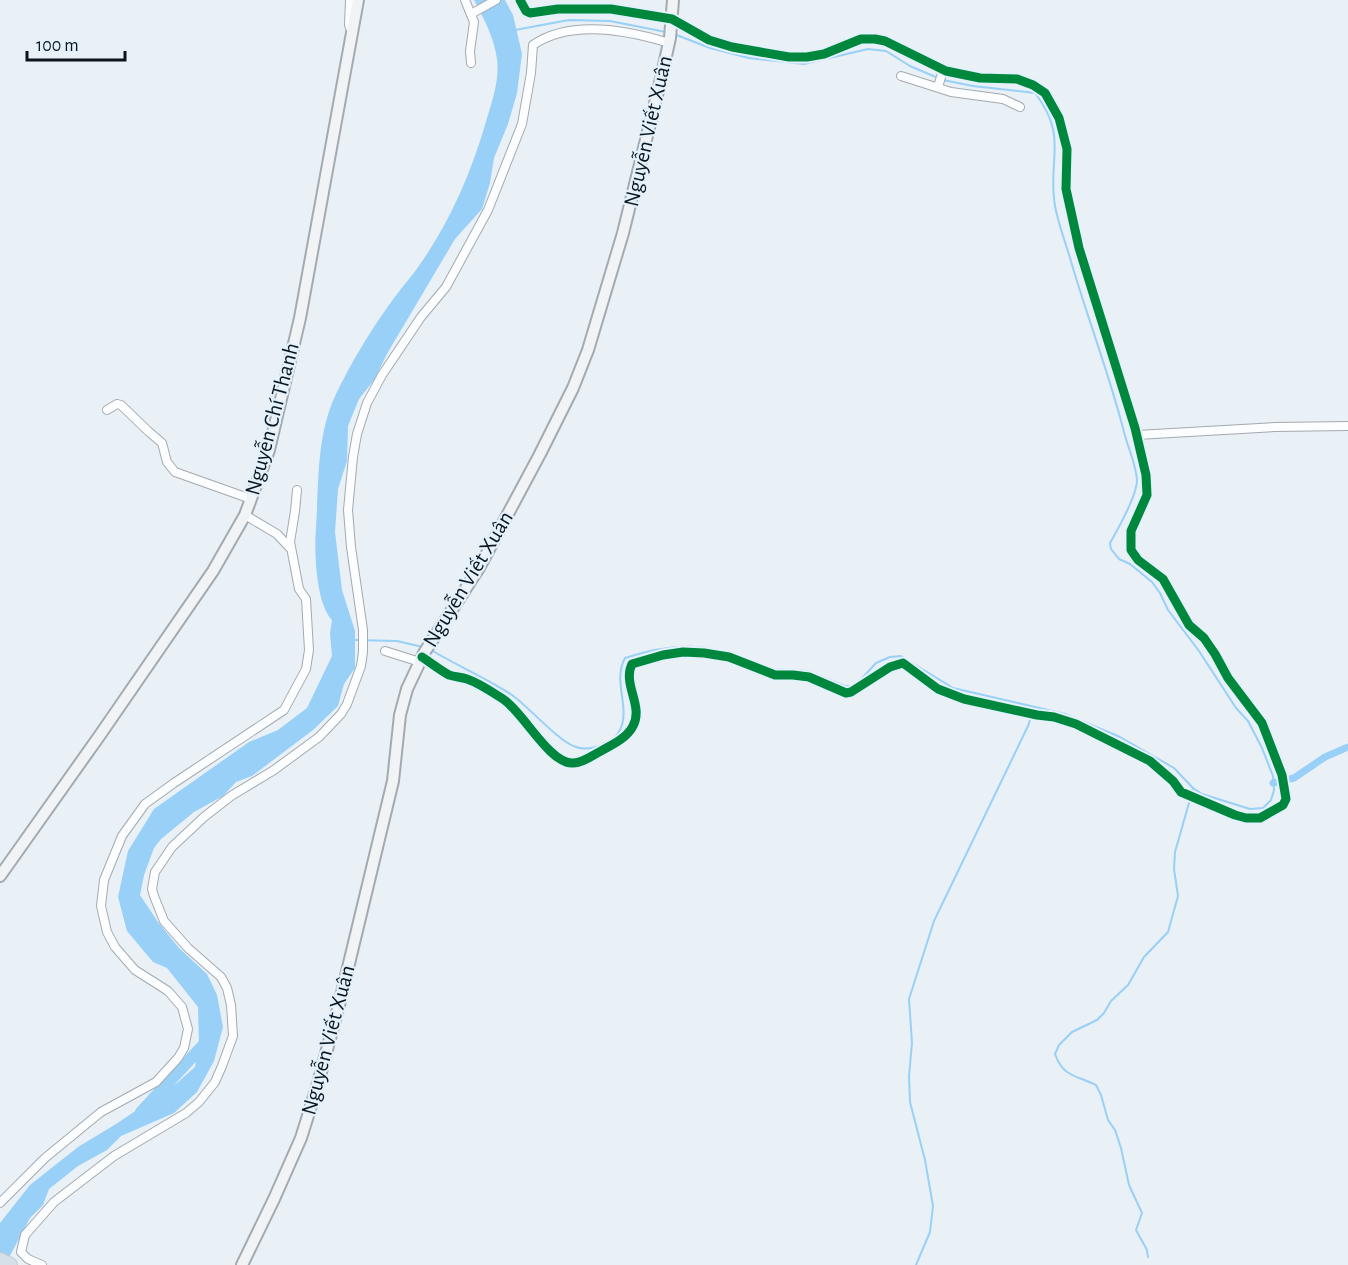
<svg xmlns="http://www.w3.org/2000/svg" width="1348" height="1265" font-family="'Alegreya Sans',sans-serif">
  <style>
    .water { fill: #98d0f8 }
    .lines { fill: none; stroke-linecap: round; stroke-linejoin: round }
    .stream { stroke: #98d0f8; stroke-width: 2 }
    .canal { stroke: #98d0f8; stroke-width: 7 }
    .river { stroke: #98d0f8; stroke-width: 12 }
    .street-casing { stroke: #a3aab0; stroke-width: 10 }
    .secondary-casing { stroke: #a3aab0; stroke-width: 14 }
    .highway-casing { stroke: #c7cbce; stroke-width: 16 }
    .street { stroke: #fcfdfe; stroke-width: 8 }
    .secondary { stroke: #f1f4f7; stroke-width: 10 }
    .highway { stroke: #d6e0e8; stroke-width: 14 }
    .cycleway-casing { stroke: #e3f1fc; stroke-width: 13 }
    .cycleway { stroke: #00873e; stroke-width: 9 }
    .labels { text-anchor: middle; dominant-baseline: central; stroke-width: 4.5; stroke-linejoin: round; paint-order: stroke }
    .street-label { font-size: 22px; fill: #0d151c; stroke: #e3f1fc }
  </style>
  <rect width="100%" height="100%" fill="#e9f0f6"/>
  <path class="water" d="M474,0H505L513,15L522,54L517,93L508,124L494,158L490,183L482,209L455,239L388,352L374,380L359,399L348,426L347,461L338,489L335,532L342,590L355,631V668L344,684L338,706L313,730L252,776L236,782L223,796L194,812L161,839L154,848L144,875L140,895L158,922L179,948L207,974L217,995L223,1027L214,1061L197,1092L174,1113L121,1136L107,1150L78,1166L49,1189L43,1205L30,1218L5,1265H0V1223L30,1185L78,1147L116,1124L177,1083L195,1067L199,1045L198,1007L167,968L153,962L127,931L118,897L128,851L154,809L249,742L278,730L307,708L332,656L330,633L332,620C316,603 314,552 316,528C319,484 316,436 336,394C351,363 369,333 389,305C401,288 414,274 425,257C452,217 471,172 485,125C491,104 500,82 497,59C494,37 484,19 474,0Z"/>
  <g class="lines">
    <g class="stream">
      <polyline points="515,30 569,20 610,21 666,32"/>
      <polyline points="674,34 710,48 749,58 804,64 868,49 886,51 910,66 938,78"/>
      <polyline points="355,640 397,641 423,647"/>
      <path d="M431,650C458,666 486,678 512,695C530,708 558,741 576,747C589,752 614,743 620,730C631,707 612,682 625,658C673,642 710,642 756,664"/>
      <path d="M769,669L807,671L845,686H855L876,663L890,657L901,656L953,688L1065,714L1120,737L1174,768L1193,788L1202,794L1250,809L1263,808L1271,800L1274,790L1273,776L1262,748L1248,721L1236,708L1199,651L1168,610L1160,593L1152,582L1130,564L1119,559L1111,549L1110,543C1118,529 1137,495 1137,480C1136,464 1128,448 1124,432C1109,373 1087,317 1070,258C1065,241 1058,223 1055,206C1047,160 1069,137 1035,93L973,86L943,80"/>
      <path d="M1148,1257L1147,1250L1136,1230L1142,1213L1129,1185L1121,1148L1115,1130L1108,1120L1101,1095L1096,1085C1076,1075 1063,1077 1055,1054L1059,1045L1072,1032L1097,1020L1104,1013L1111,1001L1128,985L1144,957L1168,932L1178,896L1174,869L1175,852L1193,789"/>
      <polyline points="916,1265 930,1232 933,1206 925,1160 910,1102 909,1076 912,1043 909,999 934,921 1028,726 1034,707"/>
    </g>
    <polyline class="canal" points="1273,783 1294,778 1325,757 1348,747"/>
    <polyline class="river" points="141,1112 209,1039"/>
    <g class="street-casing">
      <g id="street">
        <polyline points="350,0 349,25 351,30"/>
        <polyline points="465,0 474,22 470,51 471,63"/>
        <polyline points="471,14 496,0"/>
        <polyline points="901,76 951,92 1003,99 1020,107"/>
        <polyline points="938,87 943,70"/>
        <polyline points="107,410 117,404 121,405 148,431 162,443 167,462 175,472 251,499"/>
        <polyline points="1137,435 1275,427 1348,426"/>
        <polyline points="245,515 277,534 289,547"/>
        <polyline points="385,651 420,662"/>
        <path d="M422,657C431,663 440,670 449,675C455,677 461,677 467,679C479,683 492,692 503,699C523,712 549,763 572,763C581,764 593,755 601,751C612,745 627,738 633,726C644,706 622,684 632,664L663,655L683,652L704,653L729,657L775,675H793L809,677L846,693L851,692L890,667L903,663L938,689L964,699L1037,715L1054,717L1076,724L1150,761L1173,781L1181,792L1235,815L1246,818H1260L1283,805L1286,799L1282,775L1262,723L1228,678L1215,654L1204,638L1189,625L1163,579L1138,560L1131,550V531L1147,495L1146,475L1135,428L1079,248L1066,189L1067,149L1059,118L1045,93L1033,85L1017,79L980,78L946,71L885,41L875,39H861L824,54L807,57H789L732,47L709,40L672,19L611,9H558L530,13L526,11L520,0"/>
        <polyline points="0,1203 45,1158 101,1112 156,1082 178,1058 184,1048 188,1029 182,1007 168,991 135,970 115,947 107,932 101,906 104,880 122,836 145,804 174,783 284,710 306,669 309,650 306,599 299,589 290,542 295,511 297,490"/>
        <path d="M42,1265L28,1259L21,1252L25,1235L54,1202L114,1156L186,1113L199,1102L215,1082L222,1066L233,1036L231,1005L227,988L221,977L188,948L164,921L154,896L152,889L155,872L172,847L204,817L231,796L274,770L319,737L341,714L347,704L361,666L363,652V630L351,547L348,510L353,457L357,434L367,403L382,375L421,317L446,287L488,210L522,124L531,73L533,45C571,19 627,30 669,43"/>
      </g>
    </g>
    <g class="secondary-casing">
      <g id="secondary">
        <polyline points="0,876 100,735 213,571 245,515 269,450 300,318 358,0"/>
        <polyline points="242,1265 274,1199 301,1138 317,1087 339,1005 393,781 400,715 407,689 424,653 479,568 540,454 573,388 588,350 623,233 660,83 670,38 673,0"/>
      </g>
    </g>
    <g class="highway-casing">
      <polyline id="highway" points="0,1260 10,1265"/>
    </g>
    <use href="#street" class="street"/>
    <use href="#secondary" class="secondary"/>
    <use href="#highway" class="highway"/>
    <g class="cycleway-casing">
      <path id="cycleway" d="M422,657C431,663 440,670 449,675C455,677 461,677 467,679C479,683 492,692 503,699C523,712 549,763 572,763C581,764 593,755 601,751C612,745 627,738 633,726C644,706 622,684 632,664L663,655L683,652L704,653L729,657L775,675H793L809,677L846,693L851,692L890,667L903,663L938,689L964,699L1037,715L1054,717L1076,724L1150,761L1173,781L1181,792L1235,815L1246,818H1260L1283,805L1286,799L1282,775L1262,723L1228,678L1215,654L1204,638L1189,625L1163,579L1138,560L1131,550V531L1147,495L1146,475L1135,428L1079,248L1066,189L1067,149L1059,118L1045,93L1033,85L1017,79L980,78L946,71L885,41L875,39H861L824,54L807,57H789L732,47L709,40L672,19L611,9H558L530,13L526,11L520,0"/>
    </g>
    <use href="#cycleway" class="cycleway"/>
  </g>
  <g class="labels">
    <g class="street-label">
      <text transform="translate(648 131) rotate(-77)">Nguyễn Viết Xuân</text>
      <text transform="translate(272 419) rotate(-75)">Nguyễn Chí Thanh</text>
      <text transform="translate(468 579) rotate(-59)">Nguyễn Viết Xuân</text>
      <text transform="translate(328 1040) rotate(-75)">Nguyễn Viết Xuân</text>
    </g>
  </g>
  <path d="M27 51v9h98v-9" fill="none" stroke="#0d151c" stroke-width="3"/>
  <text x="36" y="51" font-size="18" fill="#0d151c" stroke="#e3f1fc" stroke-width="4.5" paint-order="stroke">100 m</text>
</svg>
